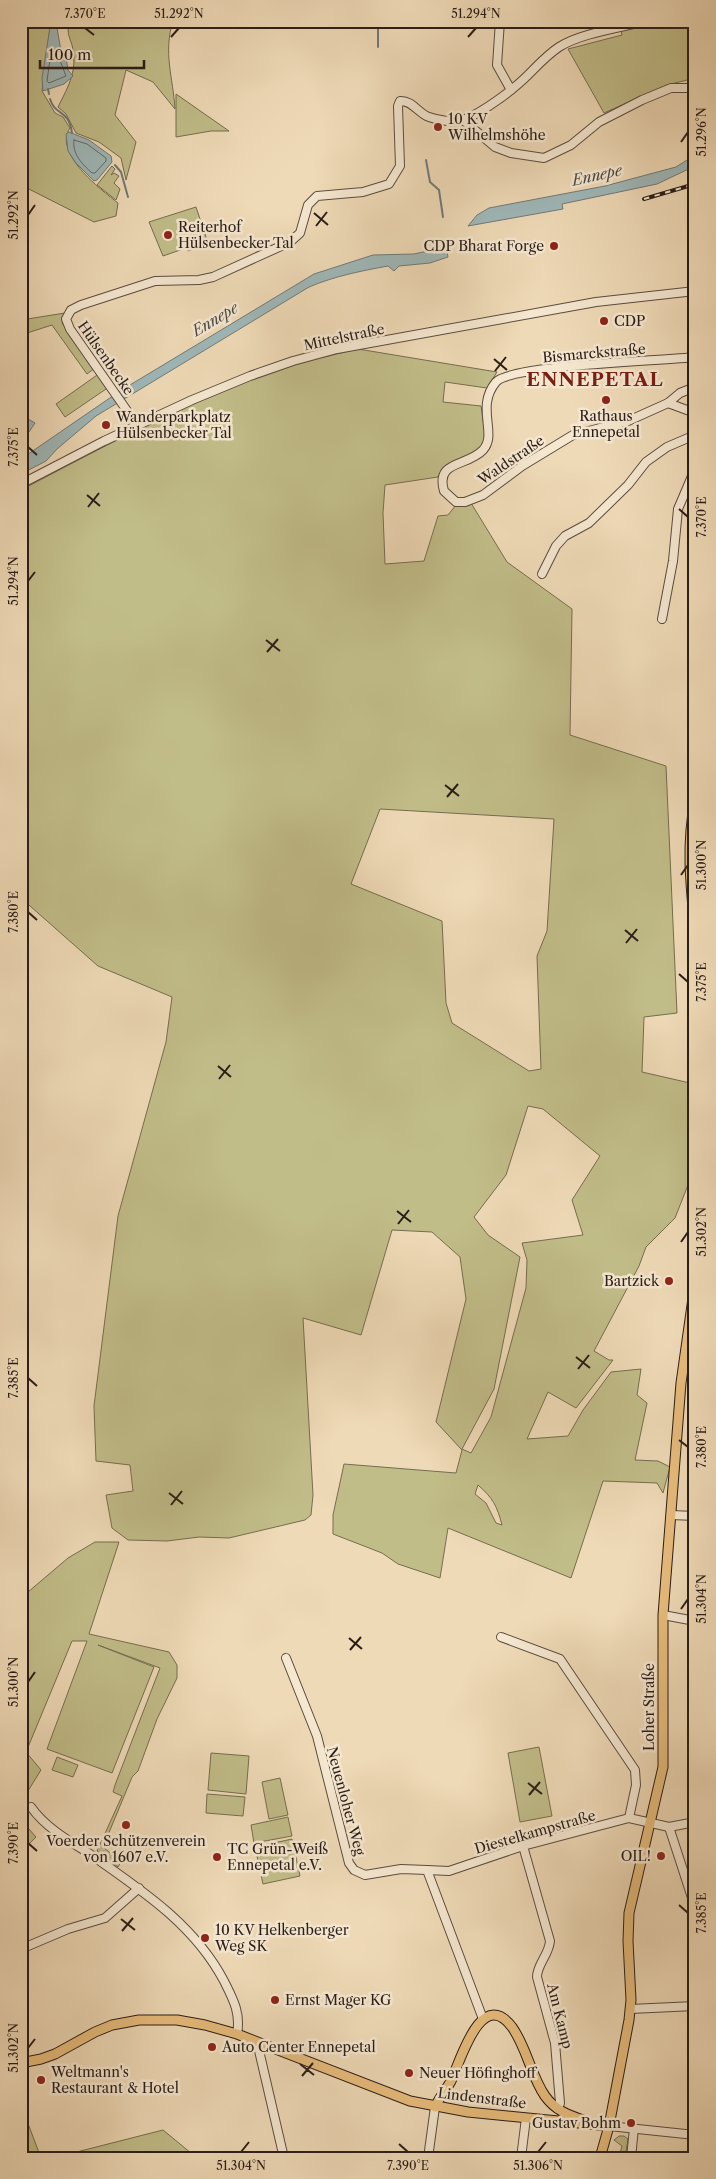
<svg xmlns="http://www.w3.org/2000/svg" width="716" height="2179" font-family="'Libre Caslon Text',serif">
  <style>
    .green { fill: #c1bd89; stroke: #766d50; fill-rule: evenodd }
    .water { fill: #9fb8b9; stroke: #707a79 }
    .lines { fill: none; stroke-linecap: round; stroke-linejoin: round }
    .shore { stroke: #646a68; stroke-width: 1 }
    .stream { stroke: #707a79; stroke-width: 2 }
    .minor-casing { stroke: #5b4c40; stroke-width: 10 }
    .major-casing { stroke: #2a1d18; stroke-width: 11 }
    .minor { stroke: #f5e7d0; stroke-width: 8 }
    .major { stroke: #e8bd7c; stroke-width: 9 }
    .rail-casing { stroke: #2a1d18; stroke-width: 4 }
    .rail { stroke: #f5e7d0; stroke-width: 2; stroke-dasharray: 5.5; stroke-linecap: butt }
    .ticks { fill: none; stroke: #2a1d18; stroke-width: 2 }
    .poi-dot { fill: #8f2418; stroke: #f5e7d0; stroke-width: 2 }
    .labels { text-anchor: middle; dominant-baseline: central; stroke-width: 5; stroke-linejoin: round; paint-order: stroke }
    .poi-label { font-size: 14px; fill: #2a1d18; stroke: #f5e7d0; text-anchor: start }
    .street-label { font-size: 14px; fill: #2a1d18; stroke: #f5e7d0 }
    .water-label { font-size: 15px; font-style: italic; fill: #4d4c48; stroke: #f5e7d0 }
    .district-label { font-size: 19px; font-weight: bold; letter-spacing: 1px; fill: #7a1f14; stroke: #f5e7d0 }
    .neatline { fill: none; stroke: #2a1d18; stroke-width: 2 }
    .ticks-label { font-size: 12px; text-anchor: middle; fill: #2a1d18 }
  </style>
  <rect width="100%" height="100%" fill="#efdab7"/>
  <filter id="stains"><feTurbulence type="fractalNoise" baseFrequency=".004" numOctaves="4"/><feColorMatrix values="0 0 0 0 .2 0 0 0 0 .09 0 0 0 0 .02 0 0 0 .5 -.17"/></filter>
  <radialGradient id="worn" r=".72"><stop offset=".6" stop-color="#630" stop-opacity="0"/><stop offset="1" stop-color="#630" stop-opacity=".3"/></radialGradient>
  <g class="green">
    <path d="M21,21C32,21 43,19 50,28L42,91L55,113L63,117L70,128C53,153 100,189 118,203L116,216L94,222L21,185Z"/>
    <path d="M61,21H173C163,53 173,77 175,109L153,82L126,70L115,115L136,142L126,180L121,158L99,142L76,133L66,114L58,107C69,85 78,70 72,45C70,39 68,35 68,29Z"/>
    <polygon points="619,21 695,21 695,78 667,85 604,113 568,49 622,35"/>
    <polygon points="176,94 229,131 211,131 176,137"/>
    <polygon points="112,166 115,169 111,175 114,173 119,176 114,183 120,189 116,200 97,185"/>
    <polygon points="196,207 208,243 188,251 186,248 163,256 149,222"/>
    <polygon points="65,313 62,323 95,368 87,374 52,325 21,335 21,320"/>
    <path d="M358,349L497,372L487,388L445,382L443,402L481,406L485,433L484,444L477,452L446,465L438,477L385,485L383,513L385,564L424,561L438,516L448,515L456,505L471,503L507,562L572,609L570,735L666,766L677,1013L644,1017L642,1072L690,1083L688,1185L675,1218L646,1247L639,1266L594,1351L609,1360H613L576,1408L548,1392L527,1439L568,1436L583,1410L611,1372L641,1369L637,1395L647,1403L635,1460L658,1461L670,1467L663,1493L657,1483L603,1481L571,1578L448,1528L440,1578L398,1564L382,1553L333,1534V1515L344,1464L456,1473L462,1450L436,1422L466,1299L460,1257L432,1232L392,1230L361,1335L303,1318L313,1495L311,1515L305,1520L229,1538L199,1537L167,1541L128,1540L112,1528L106,1495L133,1491L130,1465L96,1461L94,1406L118,1216L166,1042L172,997L98,966L21,898V490C97,450 172,410 252,379C287,366 322,357 358,349ZM380,809L554,819L547,931L537,956L541,1069L529,1071L452,1023L446,1003L442,921L351,884ZM528,1106L543,1109L600,1156L572,1200L583,1235L522,1243L527,1260L526,1288L491,1417L471,1453L462,1449L494,1389L520,1257L488,1235L474,1217L506,1175ZM478,1485C493,1498 497,1506 502,1525L496,1523L486,1503L475,1494Z"/>
    <polygon points="100,373 109,387 65,417 56,404"/>
    <polygon points="95,1542 119,1542 89,1634 169,1652 177,1665 177,1678 157,1719 138,1771 132,1777 103,1847 121,1862 118,1867 97,1851 122,1796 113,1792 115,1785 160,1668 98,1645 154,1667 112,1773 47,1749 87,1641 72,1641 26,1752 41,1770 23,1799 21,1796 21,1598 68,1558"/>
    <polygon points="539,1747 552,1816 520,1822 508,1753"/>
    <polygon points="211,1753 249,1756 246,1794 208,1790"/>
    <polygon points="57,1757 78,1765 73,1777 52,1770"/>
    <polygon points="280,1778 288,1815 269,1819 262,1782"/>
    <polygon points="207,1794 245,1797 243,1816 206,1813"/>
    <polygon points="288,1817 292,1836 254,1843 251,1825"/>
    <polygon points="21,1820 36,1837 21,1852"/>
    <polygon points="292,1839 300,1876 263,1884 255,1847"/>
    <polygon points="21,2105 41,2158 21,2158"/>
    <polygon points="163,2130 197,2158 53,2158"/>
    <polygon points="619,2136 624,2136 628,2139 625,2158 619,2158 622,2146 614,2140"/>
  </g>
  <g class="water">
    <polygon points="51,21 56,22 62,57 66,57 68,70 73,76 64,84 43,91 42,78"/>
    <polygon points="69,132 89,140 111,156 112,162 97,180 94,181 76,163 68,151 66,134"/>
    <polygon points="695,155 695,166 657,184 562,204 563,209 468,226 477,215 489,208 605,186 676,167"/>
    <path d="M446,247L448,257L430,263L399,266L394,271L388,266C361,271 335,276 309,287L96,416L57,449L46,461L21,474V459L120,391L314,274L373,255L414,254Z"/>
    <polygon points="21,415 35,423 29,432 21,435"/>
  </g>
  <g class="lines">
    <g class="shore">
      <polygon points="54,50 61,63 66,76 49,83 47,81 51,52"/>
      <path d="M74,140L87,144L106,158V161L95,173H92C82,164 72,154 74,140Z"/>
    </g>
    <g class="stream">
      <polyline points="378,47 378,21"/>
      <polyline points="48,89 49,94"/>
      <path d="M50,99C55,116 69,109 72,133"/>
      <polyline points="426,160 430,182 439,190 443,217"/>
      <polyline points="115,165 121,172 128,197"/>
    </g>
    <g class="minor-casing">
      <g id="minor">
        <polyline points="500,21 497,65 511,90"/>
        <polyline points="463,120 495,147 511,153 544,158 571,145 599,122 642,100 671,88 695,88"/>
        <path d="M695,357C663,361 510,365 496,382C475,407 498,434 483,450C467,467 435,460 444,491L456,502H465L483,495L522,466L573,435L628,421L668,403L680,393L695,387"/>
        <polyline points="668,403 695,413"/>
        <path d="M137,425L70,329L66,319L71,310L81,305L155,281L199,280L213,277L290,242L300,233L308,205L317,196L363,192L389,184L400,166L398,106L400,101C412,100 419,114 429,117C437,120 454,123 463,120C482,113 513,90 528,75C538,65 547,55 559,47C581,33 620,28 646,21"/>
        <polyline points="21,484 104,441 192,400 250,376 293,361 337,349 596,302 695,291"/>
        <polyline points="542,574 556,546 565,536 589,523 628,485 646,462 667,447 695,435"/>
        <polyline points="662,619 673,561 678,509 695,469"/>
        <polyline points="671,1515 695,1516"/>
        <polyline points="663,1615 695,1621"/>
        <polyline points="501,1637 560,1659 635,1770 636,1785 629,1818"/>
        <polyline points="286,1658 317,1736 349,1863 354,1870 365,1875 401,1869 427,1870 483,2019"/>
        <path d="M31,1807C45,1827 69,1841 90,1854C141,1890 194,1924 224,1981C233,1999 241,2013 237,2034"/>
        <polyline points="669,1827 695,1907"/>
        <path d="M523,1846L550,1941C549,1955 537,1964 537,1977L555,2043L560,2103L558,2109"/>
        <polyline points="427,1870 449,1871 523,1846 629,1818 669,1827 695,1822"/>
        <polyline points="21,1949 68,1929 105,1918 139,1888"/>
        <polyline points="630,2009 695,2006"/>
        <polyline points="257,2042 284,2158"/>
        <polyline points="609,2126 695,2135"/>
        <polyline points="428,2158 435,2107"/>
        <polyline points="521,2158 526,2118"/>
        <polyline points="631,2158 634,2128"/>
      </g>
    </g>
    <g class="major-casing">
      <g id="major">
        <path d="M695,803C686,844 691,888 695,929"/>
        <polyline points="21,2063 41,2059 55,2054 95,2032 112,2025 139,2020 177,2020 205,2025 237,2034 410,2101 468,2112 609,2126"/>
        <path d="M435,2107C439,2098 446,2090 451,2081C460,2062 481,1986 512,2027C527,2048 531,2076 545,2096C555,2110 568,2115 583,2120"/>
        <polyline points="600,2158 609,2126 629,2020 631,2000 628,1941 629,1913 663,1767 663,1615 681,1383 695,1284"/>
      </g>
    </g>
    <use href="#minor" class="minor"/>
    <use href="#major" class="major"/>
    <g class="rail-casing">
      <polyline id="rail" points="644,199 695,184"/>
    </g>
    <use href="#rail" class="rail"/>
  </g>
  <path class="ticks" d="M85,28L94,35M171,37L179,28M468,37L476,28M681,142L688,132M314,213L328,225M28,215L35,205M316,226L327,212M494,359L507,370M495,371L506,357M28,447L37,455M87,495L100,506M88,507L99,493M679,509L688,517M28,581L35,572M266,640L280,651M267,652L278,639M445,785L459,796M447,797L458,784M681,875L688,865M28,912L37,920M625,930L638,941M626,943L637,929M679,974L688,982M218,1066L231,1077M219,1079L230,1065M397,1211L411,1222M398,1224L409,1210M681,1242L688,1232M576,1357L590,1368M578,1369L589,1355M28,1378L37,1386M679,1440L688,1447M169,1493L183,1504M171,1505L182,1491M681,1609L688,1599M349,1638L362,1649M350,1650L361,1637M28,1682L35,1672M528,1783L542,1794M529,1795L540,1782M28,1843L37,1851M679,1905L688,1913M121,1919L135,1930M122,1931L133,1918M28,2048L35,2039M300,2064L314,2075M302,2076L313,2063M399,2144L408,2152M241,2152L249,2142M538,2152L546,2142"/>
  <g class="poi-dot">
    <circle cx="438" cy="127" r="5"/>
    <circle cx="168" cy="235" r="5"/>
    <circle cx="554" cy="246" r="5"/>
    <circle cx="604" cy="321" r="5"/>
    <circle cx="606" cy="400" r="5"/>
    <circle cx="106" cy="425" r="5"/>
    <circle cx="669" cy="1281" r="5"/>
    <circle cx="126" cy="1825" r="5"/>
    <circle cx="661" cy="1856" r="5"/>
    <circle cx="217" cy="1857" r="5"/>
    <circle cx="205" cy="1938" r="5"/>
    <circle cx="275" cy="2000" r="5"/>
    <circle cx="212" cy="2047" r="5"/>
    <circle cx="409" cy="2073" r="5"/>
    <circle cx="41" cy="2080" r="5"/>
    <circle cx="631" cy="2123" r="5"/>
  </g>
  <g class="labels">
    <g class="poi-label">
      <text x="448" y="119">10 KV<tspan x="448" dy="16">Wilhelmshöhe</tspan></text>
      <text x="178" y="227">Reiterhof<tspan x="178" dy="16">Hülsenbecker Tal</tspan></text>
      <text x="544" y="246" text-anchor="end">CDP Bharat Forge</text>
      <text x="614" y="321">CDP</text>
      <text x="606" y="416" text-anchor="middle">Rathaus<tspan x="606" dy="16">Ennepetal</tspan></text>
      <text x="116" y="417">Wanderparkplatz<tspan x="116" dy="16">Hülsenbecker Tal</tspan></text>
      <text x="659" y="1281" text-anchor="end">Bartzick</text>
      <text x="126" y="1841" text-anchor="middle">Voerder Schützenverein<tspan x="126" dy="16">von 1607 e.V.</tspan></text>
      <text x="227" y="1849">TC Grün-Weiß<tspan x="227" dy="16">Ennepetal e.V.</tspan></text>
      <text x="651" y="1856" text-anchor="end">OIL!</text>
      <text x="215" y="1930">10 KV Helkenberger<tspan x="215" dy="16">Weg SK</tspan></text>
      <text x="285" y="2000">Ernst Mager KG</text>
      <text x="222" y="2047">Auto Center Ennepetal</text>
      <text x="51" y="2072">Weltmann's<tspan x="51" dy="16">Restaurant &amp; Hotel</tspan></text>
      <text x="419" y="2073">Neuer Höfinghoff</text>
      <text x="621" y="2123" text-anchor="end">Gustav Bohm</text>
    </g>
    <g class="street-label">
      <text transform="translate(344 337) rotate(-12)">Mittelstraße</text>
      <text transform="translate(594 353) rotate(-5)">Bismarckstraße</text>
      <text transform="translate(106 358) rotate(55)">Hülsenbecke</text>
      <text transform="translate(511 460) rotate(-34)">Waldstraße</text>
      <text transform="translate(649 1707) rotate(-90)">Loher Straße</text>
      <text transform="translate(346 1801) rotate(75)">Neuenloher Weg</text>
      <text transform="translate(535 1832) rotate(-16)">Diestelkampstraße</text>
      <text transform="translate(560 2016) rotate(76)">Am Kamp</text>
      <text transform="translate(482 2098) rotate(7)">Lindenstraße</text>
    </g>
    <g class="water-label">
      <text transform="translate(597 175) rotate(-12)">Ennepe</text>
      <text transform="translate(215 319) rotate(-31)">Ennepe</text>
    </g>
    <g class="district-label">
      <text x="595" y="379">ENNEPETAL</text>
    </g>
  </g>
  <rect width="716" height="2179" fill="none" stroke="#efdab7" stroke-width="55"/>
  <path d="M40 60v8h104v-8" fill="none" stroke="#2a1d18" stroke-width="2.5"/>
  <text x="48" y="60" font-size="15" fill="#2a1d18" stroke="#f5e7d0" stroke-width="4" paint-order="stroke">100 m</text>
  <rect x="28" y="28" width="660" height="2124" class="neatline"/>
  <g class="ticks-label">
    <text x="85" y="18">7.370°E</text>
    <text x="179" y="18">51.292°N</text>
    <text x="476" y="18">51.294°N</text>
    <text transform="translate(702 132) rotate(-90)" y="4">51.296°N</text>
    <text transform="translate(14 215) rotate(-90)" y="4">51.292°N</text>
    <text transform="translate(14 447) rotate(-90)" y="4">7.375°E</text>
    <text transform="translate(702 517) rotate(-90)" y="4">7.370°E</text>
    <text transform="translate(14 581) rotate(-90)" y="4">51.294°N</text>
    <text transform="translate(702 865) rotate(-90)" y="4">51.300°N</text>
    <text transform="translate(14 912) rotate(-90)" y="4">7.380°E</text>
    <text transform="translate(702 982) rotate(-90)" y="4">7.375°E</text>
    <text transform="translate(702 1232) rotate(-90)" y="4">51.302°N</text>
    <text transform="translate(14 1378) rotate(-90)" y="4">7.385°E</text>
    <text transform="translate(702 1447) rotate(-90)" y="4">7.380°E</text>
    <text transform="translate(702 1599) rotate(-90)" y="4">51.304°N</text>
    <text transform="translate(14 1682) rotate(-90)" y="4">51.300°N</text>
    <text transform="translate(14 1843) rotate(-90)" y="4">7.390°E</text>
    <text transform="translate(702 1913) rotate(-90)" y="4">7.385°E</text>
    <text transform="translate(14 2048) rotate(-90)" y="4">51.302°N</text>
    <text x="241" y="2170">51.304°N</text>
    <text x="408" y="2170">7.390°E</text>
    <text x="538" y="2170">51.306°N</text>
  </g>
  <rect width="100%" height="100%" filter="url(#stains)"/>
  <rect width="100%" height="100%" fill="url(#worn)"/>
</svg>
